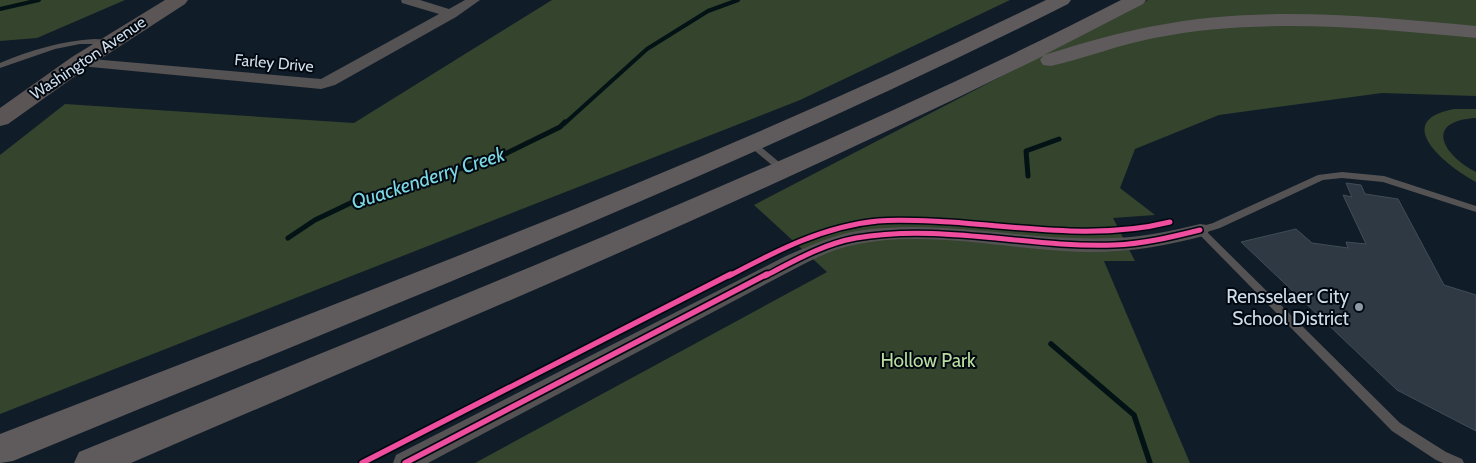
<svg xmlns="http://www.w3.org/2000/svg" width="1476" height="463" font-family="Cabin,sans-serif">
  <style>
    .green { fill: #34442d }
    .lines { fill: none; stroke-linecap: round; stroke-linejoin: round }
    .stream-far2 { stroke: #031215; stroke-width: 4 }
    .stream-far1 { stroke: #031215; stroke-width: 5 }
    .stream { stroke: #031215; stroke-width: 5.5 }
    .building { fill: #2e3944; stroke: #414c56 }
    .lane { fill: #555254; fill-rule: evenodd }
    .street { fill: #555254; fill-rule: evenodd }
    .secondary { fill: #5b5556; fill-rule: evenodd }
    .highway { fill: #5f5a5c; fill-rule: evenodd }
    .cycleway-far1-casing { stroke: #020810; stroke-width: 8 }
    .cycleway-casing { stroke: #020810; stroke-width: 9 }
    .cycleway-far1 { stroke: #ef4d9e; stroke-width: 5 }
    .cycleway { stroke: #ef4d9e; stroke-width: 5.5 }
    .poi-dot { fill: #8c9aa7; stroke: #020810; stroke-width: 2 }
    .labels { text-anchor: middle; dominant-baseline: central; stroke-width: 4; stroke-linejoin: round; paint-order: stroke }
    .far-street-label { font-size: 16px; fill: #cfddeb; stroke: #020810 }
    .poi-label { font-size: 19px; fill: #cfddeb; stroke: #020810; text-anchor: end }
    .park-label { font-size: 19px; fill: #badea1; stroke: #020810 }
    .water-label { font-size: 20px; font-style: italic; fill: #7cd8e3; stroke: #020810 }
  </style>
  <rect width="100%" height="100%" fill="#101d28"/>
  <g class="green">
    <polygon points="0,0 125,0 37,38 0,41"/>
    <polygon points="552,0 1010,0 800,100 0,414 0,155 65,104 354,123"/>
    <polygon points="1148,0 1476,0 1476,96 1382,93 1219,115 1135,149 1120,188 1155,215 1113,218 1135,261 1104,261 1190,463 475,463 827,272 754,205"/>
    <path d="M1454,109H1476V118C1423,121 1443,155 1476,172V182C1448,167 1389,121 1454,109Z"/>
  </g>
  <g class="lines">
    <g class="stream-far2">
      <polyline points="0,9 39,0"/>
      <polyline points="564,124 647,49 708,11 738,0"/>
    </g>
    <g class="stream-far1">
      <polyline points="1028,176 1026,151 1059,139"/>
      <polyline points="288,238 315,220 361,198 499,157 560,127 565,122"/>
    </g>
    <polyline class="stream" points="1051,344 1134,415 1150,463"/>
  </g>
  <polygon class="building" points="1346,183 1361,185 1365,194 1398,199 1444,285 1476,295 1476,431 1397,390 1241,242 1296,229 1312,243 1348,248 1346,242 1366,244 1343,195 1352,197"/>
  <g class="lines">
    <g class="lane">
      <path d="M95,39L110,40L114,42L110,44H80L55,49L0,68V63C31,50 61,41 95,39Z"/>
      <polygon points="752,141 755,142 785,167 787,169 785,171 779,171 749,146 748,144 749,142"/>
      <polygon points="1342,172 1384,176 1476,206 1476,212 1383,182 1342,178 1323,180 1220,228 1207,232 1400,423 1446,452 1462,459 1464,463 1443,463 1436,460 1392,431 1195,230 1196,228 1213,223 1318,175"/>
    </g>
    <g class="street">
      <polygon points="401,0 420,0 449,9 465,0 480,0 456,17 335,85 321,89 80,66 75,65 73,62 75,59 80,58 321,79 439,14 402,3"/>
      <path d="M1200,224L1207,225L1209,230L1207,235C1166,246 1126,253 1083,252C1006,250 926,228 849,246C832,250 816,258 800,266L428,463H393L396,455L786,256C809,246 833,235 857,231C943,218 1028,242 1114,238C1143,237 1172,231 1200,224Z"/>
    </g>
    <polygon class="secondary" points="165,0 188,0 185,4 88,67 8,124 0,126 0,108 72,57"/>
    <g class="highway">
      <path d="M1046,0H1071L1068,4C725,176 367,315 13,461L0,463V434C352,297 707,166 1046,0Z"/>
      <path d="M1121,0H1146L1143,4L1044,55C1080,44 1116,33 1154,26C1259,5 1370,16 1476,26V38C1370,28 1259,17 1154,38C1118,45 1086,58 1051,66L1043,65L1040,60L1043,56C745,204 437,331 131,463H74L79,452C254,381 428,310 602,237C777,163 952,87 1121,0Z"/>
    </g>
    <g class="cycleway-far1-casing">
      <g id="cycleway-far1">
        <path d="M729,276C776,251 824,226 878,221C902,219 926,221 950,222C1023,227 1099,240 1170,222"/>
        <path d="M765,276C794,261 823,244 856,238C942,223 1028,248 1114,245C1143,244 1172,237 1200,230"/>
      </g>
    </g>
    <g class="cycleway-casing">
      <g id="cycleway">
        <polyline points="362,463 731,274"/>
        <polyline points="405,463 767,274"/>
      </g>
    </g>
    <use href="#cycleway-far1" class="cycleway-far1"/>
    <use href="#cycleway" class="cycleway"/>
  </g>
  <circle class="poi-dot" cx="1359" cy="307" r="5"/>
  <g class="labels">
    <g class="far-street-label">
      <text transform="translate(88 58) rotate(-34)">Washington Avenue</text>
      <text transform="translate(274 63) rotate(5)">Farley Drive</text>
    </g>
    <g class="poi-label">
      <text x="1349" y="296">Rensselaer City<tspan x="1349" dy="22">School District</tspan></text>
    </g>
    <g class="park-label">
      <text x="928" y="360">Hollow Park</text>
    </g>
    <g class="water-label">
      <text transform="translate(428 178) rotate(-18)">Quackenderry Creek</text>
    </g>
  </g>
</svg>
